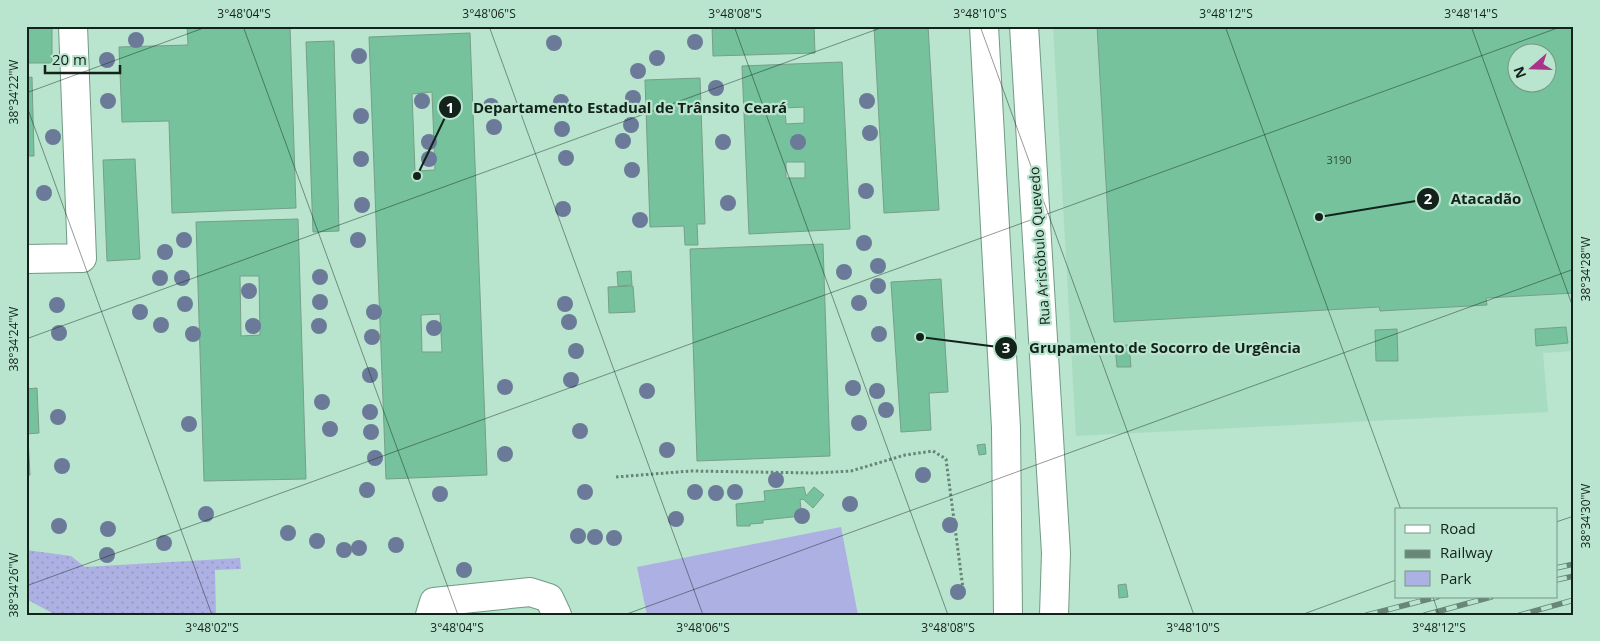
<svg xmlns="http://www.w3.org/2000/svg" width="1600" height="641" font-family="'Open Sans',sans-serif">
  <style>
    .built { fill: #a8dcc0; fill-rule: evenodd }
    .grass { fill: url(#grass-dots) }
    .park { fill: #adb0e3 }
    .building { fill: #75c29c; stroke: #769f8a; fill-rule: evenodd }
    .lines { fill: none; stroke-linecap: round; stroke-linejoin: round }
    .minor-casing { stroke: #719a84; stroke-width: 30 }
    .path { stroke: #678575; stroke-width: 3; stroke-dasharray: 2.5 2.5; stroke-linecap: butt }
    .minor { stroke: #fff; stroke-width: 28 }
    .rail-casing { stroke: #698777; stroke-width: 5.5 }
    .rail { stroke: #b9e4cd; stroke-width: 4; stroke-dasharray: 11; stroke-linecap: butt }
    .tree { fill: #6b7a99 }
    .ticks { fill: none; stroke: #13231b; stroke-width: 1; stroke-opacity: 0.45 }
    .labels { text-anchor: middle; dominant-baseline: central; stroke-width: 4.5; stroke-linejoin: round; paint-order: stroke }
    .number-label { font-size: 11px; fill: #2c4b3b }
    .street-label { font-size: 14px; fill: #13231b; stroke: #b9e4cd }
    .leader { fill: none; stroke: #13231b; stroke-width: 2 }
    .callout-dot { fill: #13231b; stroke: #b9e4cd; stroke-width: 2 }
    .mark-label { font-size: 15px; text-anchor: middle; font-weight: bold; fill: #fff }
    .callout-label { font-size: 15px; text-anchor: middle; font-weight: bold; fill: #13231b; stroke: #b9e4cd; stroke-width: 4.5; stroke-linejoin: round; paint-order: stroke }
    .neatline { fill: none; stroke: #13231b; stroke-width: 2 }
    .ticks-label { font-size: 12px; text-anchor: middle; fill: #13231b }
  </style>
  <defs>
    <pattern id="grass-dots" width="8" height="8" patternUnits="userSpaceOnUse" patternTransform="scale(1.25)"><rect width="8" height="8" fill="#adb0e3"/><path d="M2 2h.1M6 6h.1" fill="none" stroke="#9497c2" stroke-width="1.8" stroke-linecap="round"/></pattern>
  </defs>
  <rect width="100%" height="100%" fill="#b9e4cd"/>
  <path class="built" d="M1053,26H1574V351L1543,353L1548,412L1076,436ZM1518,52H1548V82H1518Z"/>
  <polygon class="grass" points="26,550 71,556 85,567 240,558 241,569 215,570 216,615 56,615 26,599"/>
  <polygon class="park" points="841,527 858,615 647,615 637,567"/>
  <g class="building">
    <rect x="26" y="26" width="26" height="37"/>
    <polygon points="187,26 290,26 296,208 172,213 169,121 122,122 119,47 188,45"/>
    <polygon points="712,26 814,26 815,53 713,56"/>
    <polygon points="874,26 928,26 939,210 884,213"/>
    <path d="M1097,26H1574V293L1486,298L1487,305L1380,311L1379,307L1114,322ZM1518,52H1548V82H1518Z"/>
    <path d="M470,33L487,475L386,479L369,37ZM432,92L435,170L415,171L412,94ZM440,314L442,352H422L421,315Z"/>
    <polygon points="334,41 339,231 313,232 306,42"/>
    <path d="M842,62L850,229L749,234L742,66ZM804,107V123L786,124L785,108ZM786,162H805V178H786Z"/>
    <polygon points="32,77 34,156 26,156 26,78"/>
    <polygon points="700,78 705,224 697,224 698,245 685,245 684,226 650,227 645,80"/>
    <polygon points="135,159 140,259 107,261 103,160"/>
    <path d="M298,219L306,479L204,481L196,222ZM240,276H259L260,335L241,336Z"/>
    <polygon points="823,244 830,456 697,461 690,249"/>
    <polygon points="631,271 632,285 618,286 617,272"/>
    <polygon points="941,279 948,392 929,393 931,430 901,432 891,282"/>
    <polygon points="633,286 635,312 609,313 608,287"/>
    <polygon points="1566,327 1568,343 1536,346 1535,329"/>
    <polygon points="1397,329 1398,361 1376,361 1375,330"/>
    <polygon points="1129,345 1131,367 1117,367 1115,346"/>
    <polygon points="37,388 39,433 26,434 26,389"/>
    <polygon points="28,438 30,475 26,476 26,439"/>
    <polygon points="985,444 986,454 979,455 977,445"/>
    <polygon points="804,487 806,496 814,487 824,495 813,508 803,499 800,500 802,516 763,520 763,523 750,524 750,526 737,526 736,504 765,501 764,491"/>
    <polygon points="1126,584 1128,597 1119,598 1118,585"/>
  </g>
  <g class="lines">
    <g class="minor-casing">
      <g id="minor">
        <polyline points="984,26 1006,428 1008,615"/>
        <polyline points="1024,26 1056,553 1054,615"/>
        <polyline points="26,259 82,258 73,26"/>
        <polyline points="430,615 434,602 530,592 549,598 557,615"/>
      </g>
    </g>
    <polyline class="path" points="616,477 691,471 816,473 851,471 905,455 933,451 946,459 964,596"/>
    <use href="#minor" class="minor"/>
    <g class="rail-casing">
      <g id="rail">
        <polyline points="1556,568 1574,564"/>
        <polyline points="1556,580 1574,576"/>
        <polyline points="1367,615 1437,597"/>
        <polyline points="1425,615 1491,597"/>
        <polyline points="1520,615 1574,600"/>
      </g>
    </g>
    <use href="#rail" class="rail"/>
  </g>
  <g class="tree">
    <circle cx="136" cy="40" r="8"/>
    <circle cx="695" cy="42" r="8"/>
    <circle cx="554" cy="43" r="8"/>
    <circle cx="359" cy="56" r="8"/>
    <circle cx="657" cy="58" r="8"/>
    <circle cx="107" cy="60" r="8"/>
    <circle cx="638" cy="71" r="8"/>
    <circle cx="716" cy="88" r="8"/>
    <circle cx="633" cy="98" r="8"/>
    <circle cx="108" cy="101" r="8"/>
    <circle cx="422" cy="101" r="8"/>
    <circle cx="867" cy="101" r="8"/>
    <circle cx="561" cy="102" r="8"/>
    <circle cx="491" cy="106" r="8"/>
    <circle cx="361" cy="116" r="8"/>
    <circle cx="631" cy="125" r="8"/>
    <circle cx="494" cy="127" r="8"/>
    <circle cx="562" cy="129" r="8"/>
    <circle cx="870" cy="133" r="8"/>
    <circle cx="53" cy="137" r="8"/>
    <circle cx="623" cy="141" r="8"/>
    <circle cx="429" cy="142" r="8"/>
    <circle cx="723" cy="142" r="8"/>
    <circle cx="798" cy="142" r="8"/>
    <circle cx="566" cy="158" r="8"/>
    <circle cx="361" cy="159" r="8"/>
    <circle cx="429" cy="159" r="8"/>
    <circle cx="632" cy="170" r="8"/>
    <circle cx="866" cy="191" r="8"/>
    <circle cx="44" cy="193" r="8"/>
    <circle cx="728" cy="203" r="8"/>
    <circle cx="362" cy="205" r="8"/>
    <circle cx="563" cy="209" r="8"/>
    <circle cx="640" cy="220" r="8"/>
    <circle cx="184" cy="240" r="8"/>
    <circle cx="358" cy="240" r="8"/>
    <circle cx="864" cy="243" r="8"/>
    <circle cx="165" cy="252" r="8"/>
    <circle cx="878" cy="266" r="8"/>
    <circle cx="844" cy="272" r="8"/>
    <circle cx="320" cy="277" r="8"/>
    <circle cx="160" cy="278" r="8"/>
    <circle cx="182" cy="278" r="8"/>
    <circle cx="878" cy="286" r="8"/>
    <circle cx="249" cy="291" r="8"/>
    <circle cx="320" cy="302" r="8"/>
    <circle cx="859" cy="303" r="8"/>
    <circle cx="185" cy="304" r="8"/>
    <circle cx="565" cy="304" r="8"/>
    <circle cx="57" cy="305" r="8"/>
    <circle cx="140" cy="312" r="8"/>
    <circle cx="374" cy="312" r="8"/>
    <circle cx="569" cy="322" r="8"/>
    <circle cx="161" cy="325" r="8"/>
    <circle cx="253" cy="326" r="8"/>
    <circle cx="319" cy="326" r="8"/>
    <circle cx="434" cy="328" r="8"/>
    <circle cx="59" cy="333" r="8"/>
    <circle cx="193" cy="334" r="8"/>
    <circle cx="879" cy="334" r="8"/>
    <circle cx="372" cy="337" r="8"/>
    <circle cx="576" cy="351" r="8"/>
    <circle cx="370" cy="375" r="8"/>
    <circle cx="571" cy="380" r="8"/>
    <circle cx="505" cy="387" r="8"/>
    <circle cx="853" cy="388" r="8"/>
    <circle cx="647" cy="391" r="8"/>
    <circle cx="877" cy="391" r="8"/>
    <circle cx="322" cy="402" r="8"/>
    <circle cx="886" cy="410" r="8"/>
    <circle cx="370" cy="412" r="8"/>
    <circle cx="58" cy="417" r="8"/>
    <circle cx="859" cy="423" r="8"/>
    <circle cx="189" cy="424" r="8"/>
    <circle cx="330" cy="429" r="8"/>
    <circle cx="580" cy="431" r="8"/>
    <circle cx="371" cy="432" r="8"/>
    <circle cx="667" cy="450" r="8"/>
    <circle cx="505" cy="454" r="8"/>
    <circle cx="375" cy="458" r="8"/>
    <circle cx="62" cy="466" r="8"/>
    <circle cx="923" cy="475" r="8"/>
    <circle cx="776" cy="480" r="8"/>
    <circle cx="367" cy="490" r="8"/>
    <circle cx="585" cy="492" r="8"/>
    <circle cx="695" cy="492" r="8"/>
    <circle cx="735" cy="492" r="8"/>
    <circle cx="716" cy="493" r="8"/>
    <circle cx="440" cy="494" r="8"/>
    <circle cx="850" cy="504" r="8"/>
    <circle cx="206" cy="514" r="8"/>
    <circle cx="802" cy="516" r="8"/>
    <circle cx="676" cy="519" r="8"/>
    <circle cx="950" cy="525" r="8"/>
    <circle cx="59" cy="526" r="8"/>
    <circle cx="108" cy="529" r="8"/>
    <circle cx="288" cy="533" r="8"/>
    <circle cx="578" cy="536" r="8"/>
    <circle cx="595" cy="537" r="8"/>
    <circle cx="614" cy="538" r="8"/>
    <circle cx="317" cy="541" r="8"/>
    <circle cx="164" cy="543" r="8"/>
    <circle cx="396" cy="545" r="8"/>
    <circle cx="359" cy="548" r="8"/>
    <circle cx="344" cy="550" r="8"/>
    <circle cx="107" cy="555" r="8"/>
    <circle cx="464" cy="570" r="8"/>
    <circle cx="958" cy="592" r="8"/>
  </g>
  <path class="ticks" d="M243,26L458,615M489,26L703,615M734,26L948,615M980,26L1194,615M1225,26L1401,510M1471,26L1574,310M26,93L209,26M26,104L212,615M26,339L886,26M1556,522L1574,516M26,586L1563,26M1433,597L1439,615M624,615L1574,269M1301,615L1396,580"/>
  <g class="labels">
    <g class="number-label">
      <text x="1339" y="159">3190</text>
    </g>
    <g class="street-label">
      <text transform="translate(1039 246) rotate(-94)">Rua Aristóbulo Quevedo</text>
    </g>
  </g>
  <path class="leader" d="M417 176L450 107M1319 217L1428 199M920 337L1006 348"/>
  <g class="callout-dot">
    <circle cx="417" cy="176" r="5"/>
    <circle cx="1319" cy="217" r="5"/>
    <circle cx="920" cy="337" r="5"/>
    <circle cx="450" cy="107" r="12"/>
    <circle cx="1428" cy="199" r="12"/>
    <circle cx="1006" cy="348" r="12"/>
  </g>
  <g class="mark-label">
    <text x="450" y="113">1</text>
    <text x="1428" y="204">2</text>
    <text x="1006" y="353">3</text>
  </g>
  <g class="callout-label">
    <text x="630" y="113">Departamento Estadual de Trânsito Ceará</text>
    <text x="1486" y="204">Atacadão</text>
    <text x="1165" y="353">Grupamento de Socorro de Urgência</text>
  </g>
  <rect width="1600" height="641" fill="none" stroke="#b9e4cd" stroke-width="55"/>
  <rect x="1395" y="508" width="162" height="90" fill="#b9e4cd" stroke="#779786"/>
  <rect x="1405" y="525" width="25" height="8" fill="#ffffff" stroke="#779786"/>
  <text x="1440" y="534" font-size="15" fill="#13231b">Road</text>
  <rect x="1405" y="550" width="25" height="8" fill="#698777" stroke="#779786"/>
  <text x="1440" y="558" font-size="15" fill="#13231b">Railway</text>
  <rect x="1405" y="571" width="25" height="15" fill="#adb0e3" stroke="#779786"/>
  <text x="1440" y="584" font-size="15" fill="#13231b">Park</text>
  <g transform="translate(1532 68) rotate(250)"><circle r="24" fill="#b9e4cd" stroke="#779786"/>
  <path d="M0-4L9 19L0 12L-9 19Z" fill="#aa3389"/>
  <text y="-8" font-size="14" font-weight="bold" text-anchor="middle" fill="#13231b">N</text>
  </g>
  <path d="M45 65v8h75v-8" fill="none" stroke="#13231b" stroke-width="2.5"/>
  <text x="52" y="65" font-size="15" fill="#13231b" stroke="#b9e4cd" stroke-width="4" paint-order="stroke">20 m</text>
  <rect x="28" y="28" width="1544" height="586" class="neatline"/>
  <g class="ticks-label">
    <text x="244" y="18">3°48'04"S</text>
    <text x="489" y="18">3°48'06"S</text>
    <text x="735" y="18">3°48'08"S</text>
    <text x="980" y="18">3°48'10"S</text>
    <text x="1226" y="18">3°48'12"S</text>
    <text x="1471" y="18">3°48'14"S</text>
    <text transform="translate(14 92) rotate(-90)" y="4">38°34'22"W</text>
    <text transform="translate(1586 269) rotate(-90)" y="4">38°34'28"W</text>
    <text transform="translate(14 339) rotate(-90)" y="4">38°34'24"W</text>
    <text transform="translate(1586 516) rotate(-90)" y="4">38°34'30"W</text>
    <text transform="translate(14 585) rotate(-90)" y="4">38°34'26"W</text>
    <text x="212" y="632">3°48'02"S</text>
    <text x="457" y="632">3°48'04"S</text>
    <text x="703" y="632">3°48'06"S</text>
    <text x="948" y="632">3°48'08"S</text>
    <text x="1193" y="632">3°48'10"S</text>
    <text x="1439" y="632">3°48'12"S</text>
  </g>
</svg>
